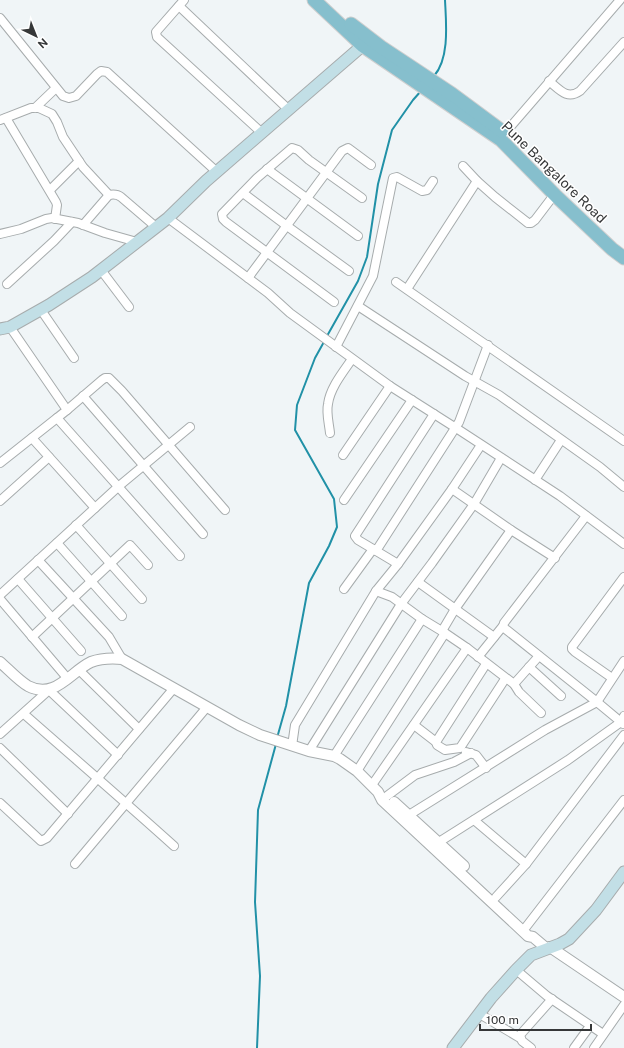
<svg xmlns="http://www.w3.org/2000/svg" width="624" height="1048" font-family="'Public Sans',sans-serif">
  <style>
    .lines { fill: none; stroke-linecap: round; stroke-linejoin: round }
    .stream { stroke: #2191a7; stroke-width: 2 }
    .minor-casing { stroke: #a7acad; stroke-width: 10 }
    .tertiary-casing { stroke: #a7acad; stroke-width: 12 }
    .secondary-casing { stroke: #a7acad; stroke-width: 13 }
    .primary-casing { stroke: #cfcfcf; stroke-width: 15 }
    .minor { stroke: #fff; stroke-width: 8 }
    .tertiary { stroke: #fff; stroke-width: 10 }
    .secondary { stroke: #c2dfe6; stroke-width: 11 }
    .primary { stroke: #86bfcd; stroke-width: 13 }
    .labels { text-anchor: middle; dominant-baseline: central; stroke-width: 3; stroke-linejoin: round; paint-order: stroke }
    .street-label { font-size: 14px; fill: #353738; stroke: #fff }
  </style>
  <rect width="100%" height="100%" fill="#f0f5f7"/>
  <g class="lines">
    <g class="stream">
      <path d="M434,76C450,58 446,22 445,0"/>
      <polyline points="327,336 358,281 367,257 378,184 392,130 413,100 421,91"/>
      <polyline points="277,738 286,706 309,583 329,546 337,527 334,499 295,430 297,405 315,358 325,340"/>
      <polyline points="257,1048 260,976 255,902 258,810 276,744"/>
    </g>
    <g class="minor-casing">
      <g id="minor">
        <polyline points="184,0 156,32 157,37 262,133"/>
        <polyline points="179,6 289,110"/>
        <polyline points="0,18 63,96 69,98 76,96 97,74 101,71 107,72 217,172"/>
        <path d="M549,81C560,90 567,100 580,91L624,42"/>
        <polyline points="35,108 56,88"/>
        <polyline points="6,118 56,202 57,205 55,219"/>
        <polyline points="0,120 31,108 39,108 52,114 57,122 63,137 83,167 109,195"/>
        <polyline points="505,133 620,0"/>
        <polyline points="463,166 477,181 495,197 528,223 531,223 535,220 554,195"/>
        <polyline points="267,169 358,236"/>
        <polyline points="50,190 79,161"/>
        <polyline points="243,193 287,226 349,271"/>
        <polyline points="168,218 268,293 290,313 390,386 456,428 560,496 624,544"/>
        <path d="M83,225L109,195C114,194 117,194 121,197L156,227"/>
        <polyline points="0,234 21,229 46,219 52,218 78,223 105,233 137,242"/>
        <polyline points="101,270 129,307"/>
        <polyline points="248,278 342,151 348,148 371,165"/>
        <polyline points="396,282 624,441"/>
        <polyline points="7,284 54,241 72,222"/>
        <polyline points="407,289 477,181"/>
        <polyline points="334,302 226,222 223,219 222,214 257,178 292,148 298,150 309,160 362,198"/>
        <polyline points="358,306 465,376 499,395 600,467 624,487"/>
        <polyline points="41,310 74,358"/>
        <polyline points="10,327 67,410 57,418 180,556"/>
        <polyline points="336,347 373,276 393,178 397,177 422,191 427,190 433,181"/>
        <polyline points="83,396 203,534"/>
        <polyline points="67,410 102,380 105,378 109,378 122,391 225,510"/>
        <path d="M330,433C329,423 326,413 328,404C330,388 343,372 352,359"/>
        <polyline points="32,438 95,508"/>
        <polyline points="343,455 390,386"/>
        <polyline points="0,463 57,418"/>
        <polyline points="535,480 561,440"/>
        <polyline points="452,489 511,530"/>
        <polyline points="344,500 412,400"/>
        <polyline points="0,501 49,457"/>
        <polyline points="586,516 504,623 503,627 597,702 621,722 624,716"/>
        <polyline points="76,525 142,599"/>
        <polyline points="57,543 122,616"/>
        <polyline points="376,551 459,422 488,345"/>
        <polyline points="38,560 109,637 122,659"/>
        <polyline points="398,564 358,540 355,536 434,414"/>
        <polyline points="18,579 81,651"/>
        <polyline points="418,582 494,637"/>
        <polyline points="344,589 373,549"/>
        <polyline points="376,591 392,597 422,619 445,633 467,648 514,684 539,656"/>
        <polyline points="0,595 119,486 190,427"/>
        <polyline points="0,599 68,679"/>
        <polyline points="442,631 455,609 511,530 555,558"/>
        <polyline points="32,637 130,545 148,565"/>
        <polyline points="478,657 503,626"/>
        <polyline points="486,664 436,742 437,745 445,750 460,748 505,679"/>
        <polyline points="529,667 561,696"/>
        <polyline points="80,671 139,729"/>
        <polyline points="612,678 575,652 572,649 572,647 624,577"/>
        <polyline points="514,684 519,692 541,713"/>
        <path d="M24,714C74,758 124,801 174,846"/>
        <polyline points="414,725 436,742"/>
        <polyline points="0,734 49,690 118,755"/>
        <polyline points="292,746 295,725 376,591 398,564 452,489 481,445"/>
        <polyline points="0,748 68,814"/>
        <polyline points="309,751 401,604 432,563 474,504 501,458"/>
        <polyline points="466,752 476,755 486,768"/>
        <polyline points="334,756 422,619"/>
        <polyline points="357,771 445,633"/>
        <polyline points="372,785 467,648"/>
        <polyline points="387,796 415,775 454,762 471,753"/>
        <polyline points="0,803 41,841 47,838 174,688"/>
        <polyline points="409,815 545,730 597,702 624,661"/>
        <polyline points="474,820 526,864"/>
        <polyline points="439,842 568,760 621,722 623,724"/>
        <polyline points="75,864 207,707"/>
        <polyline points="496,897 526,864 624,735"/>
        <polyline points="526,927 624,800"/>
        <polyline points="521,974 547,996 603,1034"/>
        <polyline points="483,1016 520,1038"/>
        <polyline points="531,1048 522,1041 520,1035 552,999"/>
        <polyline points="574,1048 590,1026"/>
        <polyline points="594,1048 624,1005"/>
      </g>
    </g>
    <g class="tertiary-casing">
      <g id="tertiary">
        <path d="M0,662C8,669 19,681 28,686C55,700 70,672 91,662C102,658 111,658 122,659L239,725L260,735L309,751L334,756L340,759L357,771L378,792L382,800L528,936L533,937L546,948"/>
        <polyline points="394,802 464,866"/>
        <polyline points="550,947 624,997"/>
      </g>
    </g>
    <g class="secondary-casing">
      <g id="secondary">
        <polyline points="0,329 10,327 49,305 92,277 168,218 206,181 369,40"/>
        <polyline points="453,1048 491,998 516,970 531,955 560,944 569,939 596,910 624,872"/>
      </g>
    </g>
    <g class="primary-casing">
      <g id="primary">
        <polyline points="314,0 363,46 501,140 557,197 612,249 624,258"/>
        <polyline points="351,24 381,47 452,94 502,131"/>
      </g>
    </g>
    <use href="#minor" class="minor"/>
    <use href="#tertiary" class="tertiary"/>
    <use href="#secondary" class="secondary"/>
    <use href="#primary" class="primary"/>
  </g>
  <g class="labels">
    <g class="street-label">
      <text transform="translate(554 172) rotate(44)">Pune Bangalore Road</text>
    </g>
  </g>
  <g transform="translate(36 36) rotate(137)" stroke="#ffffff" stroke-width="3" paint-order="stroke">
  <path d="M0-3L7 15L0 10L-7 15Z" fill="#353738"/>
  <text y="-6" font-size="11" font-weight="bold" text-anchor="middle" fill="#353738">N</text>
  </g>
  <path d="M480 1024v6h111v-6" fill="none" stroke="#353738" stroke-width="2"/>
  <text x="486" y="1024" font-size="12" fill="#353738" stroke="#ffffff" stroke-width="3" paint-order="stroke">100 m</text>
</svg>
